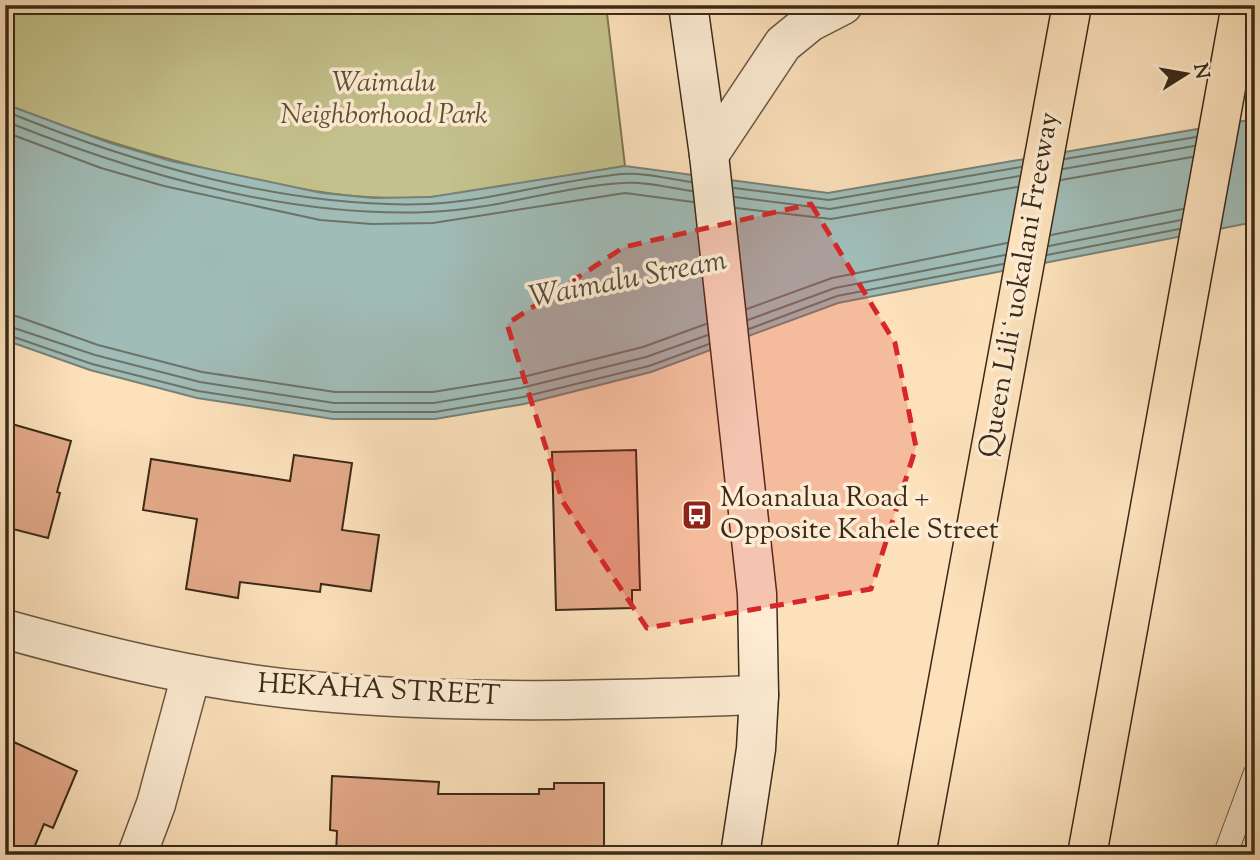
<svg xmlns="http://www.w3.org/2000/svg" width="1260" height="860" font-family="'Sorts Mill Goudy',serif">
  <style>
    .green { fill: #c4c18c; stroke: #7f7652; stroke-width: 2 }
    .water { fill: #a0bcb7; stroke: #778277; stroke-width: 2 }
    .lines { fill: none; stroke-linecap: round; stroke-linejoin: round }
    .shore { stroke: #6d7367; stroke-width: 2 }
    .building { fill: #e4aa8a; stroke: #3a2a17; stroke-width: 2 }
    .service-casing { stroke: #6a5840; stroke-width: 25 }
    .tertiary-casing { stroke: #6a5840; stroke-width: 41 }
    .secondary-casing { stroke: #3a2a17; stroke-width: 41 }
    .motorway-casing { stroke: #3a2a17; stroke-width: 41 }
    .service { stroke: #fdecd3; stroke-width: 23 }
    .tertiary { stroke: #fdecd3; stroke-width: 38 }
    .secondary { stroke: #fdecd3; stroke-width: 38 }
    .motorway { stroke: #fce1bb; stroke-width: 38 }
    .marked { fill: #d62828; fill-opacity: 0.2; stroke: #d62828; stroke-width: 5; stroke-dasharray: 14 9; stroke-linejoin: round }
    .labels { text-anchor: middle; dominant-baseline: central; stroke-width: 7; stroke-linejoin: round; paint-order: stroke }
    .park-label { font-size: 28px; font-style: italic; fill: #5c5034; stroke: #fdecd3 }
    .street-label { font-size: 28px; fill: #3a2a17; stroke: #fdecd3 }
    .poi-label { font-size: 28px; fill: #3a2a17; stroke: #fdecd3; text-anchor: start }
    .water-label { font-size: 30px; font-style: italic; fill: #544e3f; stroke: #fdecd3 }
  </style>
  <rect width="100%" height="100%" fill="#fce1bb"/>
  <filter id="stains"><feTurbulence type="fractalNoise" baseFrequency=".00286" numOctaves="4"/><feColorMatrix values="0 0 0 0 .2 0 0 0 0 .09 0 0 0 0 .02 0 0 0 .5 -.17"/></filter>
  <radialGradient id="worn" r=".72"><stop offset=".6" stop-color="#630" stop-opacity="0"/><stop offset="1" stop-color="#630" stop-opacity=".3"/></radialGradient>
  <path class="green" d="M5,5H606L625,166C561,177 496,191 431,197C364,202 298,190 232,175C154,157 79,134 5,104Z"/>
  <polygon class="water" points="5,104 110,143 171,161 322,193 373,198 431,197 625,166 828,193 1255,119 1255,222 838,303 651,372 524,404 435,419 333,419 197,398 90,370 5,340"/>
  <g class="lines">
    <g class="shore">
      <path d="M5,111C134,164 288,209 428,204C492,201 558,180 622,174C644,172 669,179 691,182"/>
      <path d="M5,121C134,173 289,218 429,212C494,210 558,187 623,183C645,181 670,188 692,191"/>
      <polyline points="5,132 101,168 164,186 320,220 372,224 433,223 625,193 693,202"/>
      <polyline points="1065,159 1196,137"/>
      <polyline points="1063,169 1194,146"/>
      <polyline points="1061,180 1192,157"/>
      <polyline points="734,188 829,200 1021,167"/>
      <polyline points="735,197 830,209 1019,176"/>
      <polyline points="736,208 831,219 1017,187"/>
      <polyline points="1051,235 1183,209"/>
      <polyline points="1049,246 1181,220"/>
      <polyline points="1047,255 1179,229"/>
      <polyline points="747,309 832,278 1007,243"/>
      <polyline points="5,315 16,316 98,345 202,372 335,392 433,392 519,378 643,347 706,324"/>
      <polyline points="748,320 835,288 1005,255"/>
      <polyline points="5,325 95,355 200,382 334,403 434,403 521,388 646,357 708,335"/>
      <polyline points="749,329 837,296 1003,264"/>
      <polyline points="5,334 92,364 198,391 333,412 435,412 523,397 649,366 709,344"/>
    </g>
  </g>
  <g class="building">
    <polygon points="5,422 71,441 57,492 60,493 48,538 5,527"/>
    <polygon points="636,450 640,590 632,590 632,608 556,610 552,452"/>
    <polygon points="294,455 352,463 342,530 379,535 371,591 321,584 320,592 240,582 238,598 186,589 197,519 143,510 151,459 290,481"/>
    <polygon points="5,738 77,771 53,828 44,824 31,855 5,855"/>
    <polygon points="332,776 439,782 438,794 539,794 539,789 554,789 554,783 604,783 604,855 336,855 337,831 330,830"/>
  </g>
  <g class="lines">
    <g class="service-casing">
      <polyline id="service" points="1225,855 1255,774"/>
    </g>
    <g class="tertiary-casing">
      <g id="tertiary">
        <polyline points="709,155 783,44 810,22 843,5"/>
        <path d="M5,629C106,657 208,682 312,691C460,705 611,700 759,695"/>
        <polyline points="137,855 156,804 191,675"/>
      </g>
    </g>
    <g class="secondary-casing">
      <polyline id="secondary" points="688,5 709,155 757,594 759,695 756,749 740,855"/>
    </g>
    <g class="motorway-casing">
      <g id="motorway">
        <polyline points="916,855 1072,5"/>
        <polyline points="1087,855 1241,5"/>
      </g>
    </g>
    <use href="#service" class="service"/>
    <use href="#tertiary" class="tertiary"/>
    <use href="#secondary" class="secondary"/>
    <use href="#motorway" class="motorway"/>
  </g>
  <path class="marked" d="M811,204L895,343L916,447L871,589L647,628L563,502L507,324L624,247Z"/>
  <defs>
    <g id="bus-square" transform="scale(1.575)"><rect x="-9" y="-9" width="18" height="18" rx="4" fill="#8f2418" stroke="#fdecd3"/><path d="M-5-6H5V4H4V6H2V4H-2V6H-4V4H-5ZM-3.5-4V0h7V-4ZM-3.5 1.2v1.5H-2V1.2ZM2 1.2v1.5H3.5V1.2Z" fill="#fff"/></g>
  </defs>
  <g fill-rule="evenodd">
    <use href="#bus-square" x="697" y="515"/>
  </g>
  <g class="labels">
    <g class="park-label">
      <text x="384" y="84">Waimalu<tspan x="384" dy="32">Neighborhood Park</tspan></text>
    </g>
    <g class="street-label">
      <text transform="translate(1020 285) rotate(-80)">Queen Liliʻuokalani Freeway</text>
      <text transform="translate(379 691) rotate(3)">HEKAHA STREET</text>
    </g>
    <g class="poi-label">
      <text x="720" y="499">Moanalua Road +<tspan x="720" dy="32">Opposite Kahele Street</tspan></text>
    </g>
    <g class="water-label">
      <text transform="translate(628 280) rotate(-11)">Waimalu Stream</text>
    </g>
  </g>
  <rect width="1260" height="860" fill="none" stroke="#fce1bb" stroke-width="28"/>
  <rect x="7" y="7" width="1246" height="846" fill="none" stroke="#3a2a17" stroke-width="3.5"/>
  <rect x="14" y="14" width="1232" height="832" fill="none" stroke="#3a2a17" stroke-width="2"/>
  <g transform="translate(1186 74) rotate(79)" stroke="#fdecd3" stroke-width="5" paint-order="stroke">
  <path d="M0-5L12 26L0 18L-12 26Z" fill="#3a2a17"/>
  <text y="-10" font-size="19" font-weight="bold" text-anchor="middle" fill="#3a2a17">N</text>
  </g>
  <rect width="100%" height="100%" filter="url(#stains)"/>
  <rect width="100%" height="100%" fill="url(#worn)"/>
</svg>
